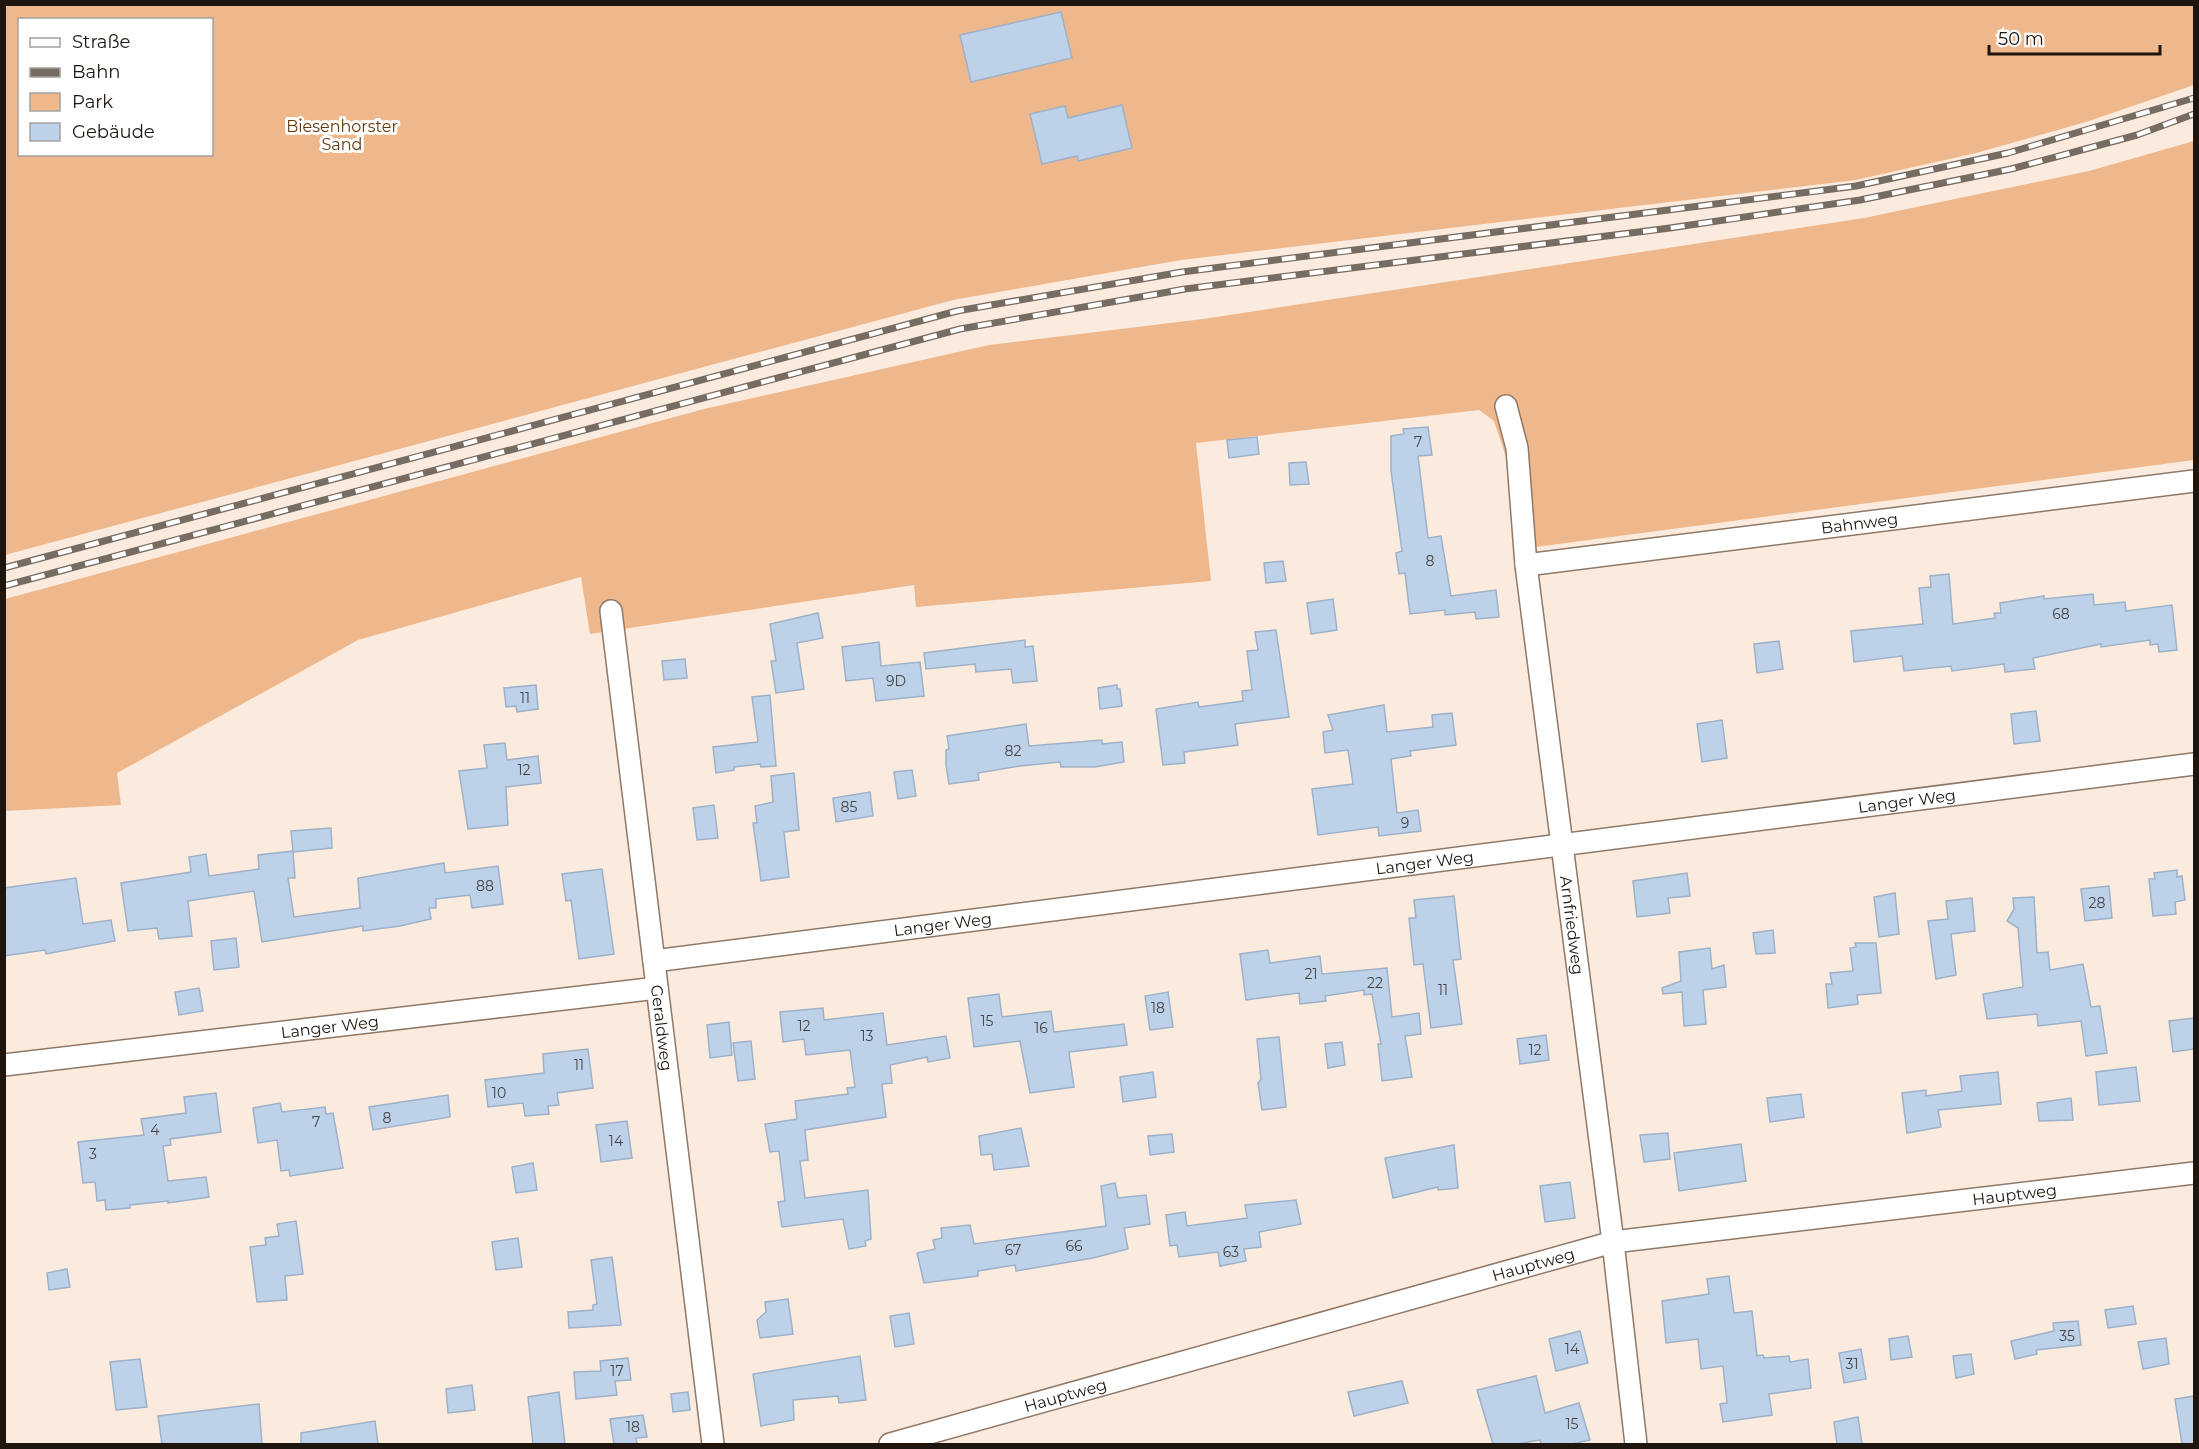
<svg xmlns="http://www.w3.org/2000/svg" width="2199" height="1449" font-family="Montserrat,sans-serif">
  <style>
    .green { fill: #efb88c; fill-rule: evenodd }
    .building { fill: #bdd1e9; stroke: #9db1c8; stroke-width: 1.5 }
    .lines { fill: none; stroke-linecap: round; stroke-linejoin: round }
    .street-casing { stroke: #907866; stroke-width: 24 }
    .street { stroke: #fff; stroke-width: 21 }
    .rail-casing { stroke: #776c62; stroke-width: 7 }
    .rail { stroke: #fff; stroke-width: 4.5; stroke-dasharray: 14; stroke-linecap: butt }
    .labels { text-anchor: middle; dominant-baseline: central; stroke-width: 6; stroke-linejoin: round; paint-order: stroke }
    .number-label { font-size: 14px; fill: #464445 }
    .park-label { font-size: 16px; fill: #663a0f; stroke: #fff }
    .street-label { font-size: 16px; fill: #1e150e; stroke: #fff }
  </style>
  <rect width="100%" height="100%" fill="#fbebde"/>
  <g class="green">
    <path d="M2194,4V85L2086,122L1976,153L1856,180L1181,260L953,300L5,555L4,5ZM20,20H212V154H20Z"/>
    <polygon points="2194,141 2194,460 1536,547 1494,421 1479,410 1196,443 1211,581 916,607 914,585 590,634 581,577 358,640 117,773 121,805 5,811 5,599 704,409 989,345 1203,319 1864,218 2089,171"/>
  </g>
  <g class="building">
    <polygon points="1061,12 1072,58 971,82 960,35"/>
    <polygon points="1122,105 1132,148 1078,161 1077,156 1042,164 1030,114 1065,106 1068,118"/>
    <polygon points="1428,427 1432,455 1418,456 1428,538 1441,536 1451,596 1496,590 1499,617 1476,619 1475,612 1445,615 1445,610 1410,614 1405,573 1399,574 1396,553 1402,551 1391,471 1391,436 1404,434 1403,429"/>
    <polygon points="1257,437 1259,454 1229,458 1227,440"/>
    <polygon points="1306,462 1309,484 1290,485 1289,463"/>
    <polygon points="1283,561 1286,581 1266,583 1264,563"/>
    <polygon points="1949,574 1953,624 1995,618 1994,613 2001,613 2000,603 2044,596 2044,599 2093,594 2094,605 2125,602 2126,611 2172,605 2177,650 2159,652 2158,644 2150,645 2150,640 2101,647 2101,644 2033,658 2035,669 2005,672 2004,664 1952,671 1951,666 1904,671 1902,656 1854,662 1851,631 1923,624 1919,588 1931,587 1930,576"/>
    <polygon points="1333,599 1337,630 1311,634 1307,603"/>
    <polygon points="818,613 823,638 797,643 804,689 776,693 771,661 776,661 770,624"/>
    <polygon points="1276,630 1289,717 1235,724 1238,745 1184,752 1185,763 1163,765 1156,709 1198,702 1199,707 1243,701 1242,691 1252,690 1247,651 1258,650 1255,632"/>
    <polygon points="1025,640 1025,647 1033,646 1037,681 1013,683 1011,669 976,672 975,664 926,669 924,653"/>
    <polygon points="1779,641 1783,669 1757,673 1754,644"/>
    <polygon points="879,642 881,666 920,662 924,696 876,701 873,678 846,681 842,647"/>
    <polygon points="685,659 687,678 664,680 662,661"/>
    <polygon points="536,685 538,709 517,712 516,706 506,707 504,688"/>
    <polygon points="1117,685 1117,689 1120,689 1122,706 1100,709 1098,688"/>
    <polygon points="770,695 776,766 761,767 760,764 734,767 734,770 716,773 713,747 758,742 752,697"/>
    <polygon points="1384,705 1387,732 1433,727 1432,715 1452,713 1456,745 1410,751 1411,756 1391,759 1397,813 1418,810 1421,831 1379,836 1378,827 1318,835 1312,789 1353,784 1348,750 1325,753 1323,732 1333,730 1328,715"/>
    <polygon points="2036,711 2040,741 2014,744 2011,714"/>
    <polygon points="1722,720 1727,758 1702,762 1697,724"/>
    <polygon points="1026,724 1029,746 1102,740 1102,744 1122,742 1124,762 1095,767 1061,767 1060,762 1020,766 978,773 979,780 949,784 946,765 946,750 949,749 947,736"/>
    <polygon points="505,743 507,760 538,756 541,783 506,787 508,825 468,829 459,771 487,768 484,745"/>
    <polygon points="912,770 916,796 898,799 894,772"/>
    <polygon points="794,773 799,830 784,832 789,877 761,881 753,823 757,823 755,806 773,802 771,776"/>
    <polygon points="870,792 873,816 836,822 833,798"/>
    <polygon points="714,805 718,838 697,840 693,808"/>
    <polygon points="331,828 332,848 293,852 295,878 288,878 294,917 360,908 358,878 444,863 445,873 498,866 503,904 472,908 470,895 436,899 436,908 429,908 431,919 400,926 363,931 363,926 262,942 254,891 188,901 192,936 159,939 157,928 128,931 121,883 191,872 189,857 206,854 209,876 259,869 258,855 293,851 291,831"/>
    <polygon points="602,869 614,954 579,959 571,900 566,901 562,874"/>
    <polygon points="2177,870 2177,877 2182,876 2185,900 2175,902 2176,914 2153,916 2149,879 2155,879 2154,873"/>
    <polygon points="1687,873 1690,896 1668,898 1670,913 1637,917 1633,881"/>
    <polygon points="76,878 83,924 111,920 115,941 46,954 45,950 4,956 4,888"/>
    <polygon points="2109,886 2112,918 2085,921 2081,889"/>
    <polygon points="1895,893 1899,934 1879,937 1874,897"/>
    <polygon points="1454,896 1461,959 1453,960 1462,1024 1431,1028 1423,964 1414,965 1409,918 1416,918 1414,900"/>
    <polygon points="2034,897 2037,953 2048,952 2050,970 2083,964 2091,1007 2100,1006 2107,1053 2086,1056 2081,1021 2038,1026 2037,1014 1987,1019 1983,994 2023,987 2018,928 2007,921 2014,909 2013,898"/>
    <polygon points="1972,898 1975,931 1951,934 1956,975 1936,979 1928,921 1948,919 1946,901"/>
    <polygon points="1773,930 1775,953 1756,954 1753,933"/>
    <polygon points="236,938 239,967 214,970 211,941"/>
    <polygon points="1855,943 1876,943 1881,993 1857,995 1858,1004 1828,1008 1826,984 1832,984 1830,973 1853,971 1850,948 1856,947"/>
    <polygon points="1710,948 1712,969 1724,965 1726,987 1703,990 1706,1024 1684,1026 1682,992 1663,994 1662,988 1681,981 1679,952"/>
    <polygon points="1268,950 1270,963 1320,956 1322,974 1387,968 1392,1017 1419,1013 1421,1034 1405,1036 1412,1077 1382,1081 1378,1044 1381,1044 1372,994 1364,995 1364,990 1325,996 1326,1001 1300,1004 1299,993 1246,1000 1240,954"/>
    <polygon points="199,988 203,1011 179,1015 175,992"/>
    <polygon points="1168,992 1173,1027 1150,1030 1145,996"/>
    <polygon points="999,994 1002,1017 1051,1011 1054,1032 1124,1024 1127,1045 1069,1052 1074,1087 1030,1093 1020,1041 974,1047 968,998"/>
    <polygon points="823,1008 824,1020 883,1013 887,1045 946,1036 950,1058 928,1062 927,1057 890,1065 892,1083 882,1084 886,1117 805,1130 808,1160 800,1161 805,1198 868,1190 871,1239 865,1241 866,1246 849,1249 843,1219 782,1227 778,1202 785,1201 779,1151 770,1152 765,1124 797,1119 795,1101 848,1094 847,1088 855,1087 850,1050 806,1055 804,1039 783,1042 780,1012"/>
    <polygon points="2194,1018 2194,1049 2173,1052 2169,1021"/>
    <polygon points="729,1022 732,1055 710,1058 707,1025"/>
    <polygon points="1546,1035 1549,1060 1520,1064 1517,1039"/>
    <polygon points="1279,1037 1286,1107 1262,1110 1258,1083 1261,1079 1257,1039"/>
    <polygon points="751,1041 755,1079 738,1081 733,1043"/>
    <polygon points="1342,1042 1345,1065 1328,1068 1325,1044"/>
    <polygon points="588,1049 593,1088 557,1093 559,1105 548,1106 549,1114 525,1116 523,1103 488,1107 485,1080 544,1073 543,1054"/>
    <polygon points="2136,1067 2140,1101 2099,1105 2096,1072"/>
    <polygon points="1153,1072 1156,1097 1123,1102 1120,1077"/>
    <polygon points="1998,1072 2001,1104 1938,1110 1941,1127 1907,1133 1902,1093 1926,1090 1926,1096 1962,1091 1960,1076"/>
    <polygon points="216,1093 221,1132 170,1139 171,1145 163,1146 168,1181 206,1177 209,1197 168,1203 168,1201 130,1205 130,1208 106,1210 105,1200 97,1201 95,1182 83,1183 78,1142 144,1135 141,1119 186,1113 184,1097"/>
    <polygon points="1801,1094 1804,1117 1770,1122 1767,1098"/>
    <polygon points="448,1095 450,1117 373,1130 369,1107"/>
    <polygon points="2071,1098 2073,1120 2039,1121 2037,1103"/>
    <polygon points="280,1103 282,1112 325,1107 326,1114 333,1113 343,1168 290,1176 289,1170 281,1171 277,1140 258,1143 253,1108"/>
    <polygon points="627,1121 632,1158 601,1162 596,1125"/>
    <polygon points="1021,1128 1029,1166 994,1170 992,1154 981,1155 979,1136"/>
    <polygon points="1668,1133 1670,1159 1644,1162 1640,1135"/>
    <polygon points="1172,1134 1174,1152 1150,1155 1148,1136"/>
    <polygon points="1741,1144 1746,1181 1679,1191 1674,1153"/>
    <polygon points="1454,1145 1458,1188 1438,1190 1438,1187 1393,1198 1385,1158"/>
    <polygon points="533,1163 537,1190 516,1193 512,1167"/>
    <polygon points="1570,1182 1575,1218 1545,1222 1540,1186"/>
    <polygon points="1115,1183 1118,1198 1146,1195 1150,1224 1124,1228 1128,1249 1093,1258 1016,1271 1015,1265 978,1271 978,1276 924,1283 917,1253 935,1249 933,1240 942,1238 941,1228 970,1225 974,1244 1106,1226 1101,1186"/>
    <polygon points="1296,1200 1301,1224 1259,1232 1261,1247 1244,1249 1246,1261 1220,1266 1218,1252 1179,1257 1177,1245 1170,1246 1166,1215 1185,1212 1187,1226 1247,1218 1245,1205"/>
    <polygon points="296,1221 303,1274 285,1276 287,1300 257,1302 250,1247 266,1245 265,1238 279,1236 277,1224"/>
    <polygon points="518,1238 522,1267 496,1270 492,1242"/>
    <polygon points="612,1257 621,1325 569,1328 568,1312 593,1310 593,1305 597,1304 591,1260"/>
    <polygon points="67,1269 70,1287 49,1290 47,1273"/>
    <polygon points="1729,1276 1734,1313 1752,1311 1757,1356 1763,1355 1764,1358 1789,1356 1790,1362 1808,1359 1811,1388 1769,1394 1772,1415 1723,1422 1720,1404 1727,1403 1723,1366 1701,1369 1698,1339 1666,1343 1662,1301 1709,1294 1707,1279"/>
    <polygon points="788,1299 793,1334 760,1338 757,1320 766,1312 765,1302"/>
    <polygon points="2133,1306 2136,1324 2108,1328 2105,1310"/>
    <polygon points="909,1313 914,1344 895,1347 890,1316"/>
    <polygon points="2078,1321 2081,1345 2036,1350 2037,1354 2015,1359 2011,1341 2054,1331 2053,1323"/>
    <polygon points="1580,1331 1588,1363 1556,1371 1549,1339"/>
    <polygon points="1908,1336 1912,1357 1891,1360 1889,1339"/>
    <polygon points="2166,1338 2169,1364 2143,1369 2138,1342"/>
    <polygon points="1861,1349 1866,1379 1844,1383 1839,1353"/>
    <polygon points="1971,1354 1974,1374 1956,1378 1953,1356"/>
    <polygon points="860,1356 866,1400 839,1403 838,1396 793,1400 794,1420 761,1426 753,1374"/>
    <polygon points="628,1358 631,1380 615,1381 617,1395 576,1399 574,1372 601,1371 600,1361"/>
    <polygon points="140,1359 147,1407 116,1410 110,1362"/>
    <polygon points="1536,1376 1545,1413 1579,1403 1590,1440 1572,1444 1541,1444 1540,1440 1517,1444 1493,1444 1477,1390"/>
    <polygon points="1402,1381 1408,1403 1354,1416 1348,1392"/>
    <polygon points="472,1385 475,1410 448,1413 446,1389"/>
    <polygon points="559,1392 565,1444 533,1444 528,1397"/>
    <polygon points="688,1392 690,1410 673,1412 671,1394"/>
    <polygon points="2194,1396 2194,1444 2182,1444 2175,1399"/>
    <polygon points="259,1404 262,1444 162,1444 158,1416"/>
    <polygon points="643,1415 647,1437 636,1438 637,1444 614,1444 610,1419"/>
    <polygon points="1858,1417 1862,1444 1837,1444 1834,1422"/>
    <polygon points="375,1421 378,1444 301,1444 301,1433"/>
  </g>
  <g class="lines">
    <g class="street-casing">
      <g id="street">
        <path id="s1" d="M1506,406L1517,448L1526,565L1613,1242L1636,1444"/>
        <path id="s2" d="M1526,565L2194,481"/>
        <path id="s3" d="M611,611L713,1444"/>
        <path id="s4" d="M654,961L2194,764"/>
        <path id="s5" d="M4,1065L657,988"/>
        <path id="s6" d="M890,1444L1613,1242L2194,1173"/>
      </g>
    </g>
    <use href="#street" class="street"/>
    <g class="rail-casing">
      <g id="rail">
        <polyline points="4,568 957,311 1182,272 1856,186 2008,153 2194,98"/>
        <polyline points="4,586 960,329 1185,289 1670,228 1860,200 2011,169 2137,135 2194,114"/>
      </g>
    </g>
    <use href="#rail" class="rail"/>
  </g>
  <g class="labels">
    <g class="number-label">
      <text x="1418" y="442">7</text>
      <text x="1430" y="561">8</text>
      <text x="2061" y="614">68</text>
      <text x="896" y="681">9D</text>
      <text x="525" y="698">11</text>
      <text x="1013" y="751">82</text>
      <text x="524" y="770">12</text>
      <text x="849" y="807">85</text>
      <text x="1405" y="823">9</text>
      <text x="485" y="886">88</text>
      <text x="2097" y="903">28</text>
      <text x="1311" y="974">21</text>
      <text x="1375" y="983">22</text>
      <text x="1443" y="990">11</text>
      <text x="1158" y="1008">18</text>
      <text x="987" y="1021">15</text>
      <text x="804" y="1026">12</text>
      <text x="1041" y="1028">16</text>
      <text x="867" y="1036">13</text>
      <text x="1535" y="1050">12</text>
      <text x="579" y="1065">11</text>
      <text x="499" y="1093">10</text>
      <text x="387" y="1118">8</text>
      <text x="316" y="1122">7</text>
      <text x="155" y="1130">4</text>
      <text x="616" y="1141">14</text>
      <text x="93" y="1154">3</text>
      <text x="1074" y="1246">66</text>
      <text x="1013" y="1250">67</text>
      <text x="1231" y="1252">63</text>
      <text x="2067" y="1336">35</text>
      <text x="1572" y="1349">14</text>
      <text x="1852" y="1364">31</text>
      <text x="617" y="1371">17</text>
      <text x="1572" y="1424">15</text>
      <text x="633" y="1427">18</text>
    </g>
    <g class="park-label">
      <text x="342" y="126">Biesenhorster<tspan x="342" dy="18">Sand</tspan></text>
    </g>
    <g class="street-label">
      <text stroke="none"><textPath href="#s2" startOffset="336">Bahnweg</textPath></text>
      <text stroke="none"><textPath href="#s4" startOffset="1263">Langer Weg</textPath></text>
      <text stroke="none"><textPath href="#s4" startOffset="777">Langer Weg</textPath></text>
      <text stroke="none"><textPath href="#s4" startOffset="291">Langer Weg</textPath></text>
      <text stroke="none"><textPath href="#s1" startOffset="524">Arnfriedweg</textPath></text>
      <text stroke="none"><textPath href="#s5" startOffset="328">Langer Weg</textPath></text>
      <text stroke="none"><textPath href="#s3" startOffset="420">Geraldweg</textPath></text>
      <text stroke="none"><textPath href="#s6" startOffset="1155">Hauptweg</textPath></text>
      <text stroke="none"><textPath href="#s6" startOffset="668">Hauptweg</textPath></text>
      <text stroke="none"><textPath href="#s6" startOffset="182">Hauptweg</textPath></text>
    </g>
  </g>
  <rect width="2199" height="1449" fill="none" stroke="#1e150e" stroke-width="12"/>
  <rect x="18" y="18" width="195" height="138" fill="#ffffff" stroke="#a5a19f" stroke-width="1.5"/>
  <rect x="30" y="38" width="30" height="9" fill="#ffffff" stroke="#a5a19f" stroke-width="1.5"/>
  <text x="72" y="48" font-size="18" fill="#1e150e">Straße</text>
  <rect x="30" y="68" width="30" height="9" fill="#776c62" stroke="#a5a19f" stroke-width="1.5"/>
  <text x="72" y="78" font-size="18" fill="#1e150e">Bahn</text>
  <rect x="30" y="93" width="30" height="18" fill="#efb88c" stroke="#a5a19f" stroke-width="1.5"/>
  <text x="72" y="108" font-size="18" fill="#1e150e">Park</text>
  <rect x="30" y="123" width="30" height="18" fill="#bdd1e9" stroke="#a5a19f" stroke-width="1.5"/>
  <text x="72" y="138" font-size="18" fill="#1e150e">Gebäude</text>
  <path d="M1989 45v9h171v-9" fill="none" stroke="#1e150e" stroke-width="3"/>
  <text x="1998" y="45" font-size="18" fill="#1e150e" stroke="#ffffff" stroke-width="4.5" paint-order="stroke">50 m</text>
</svg>
